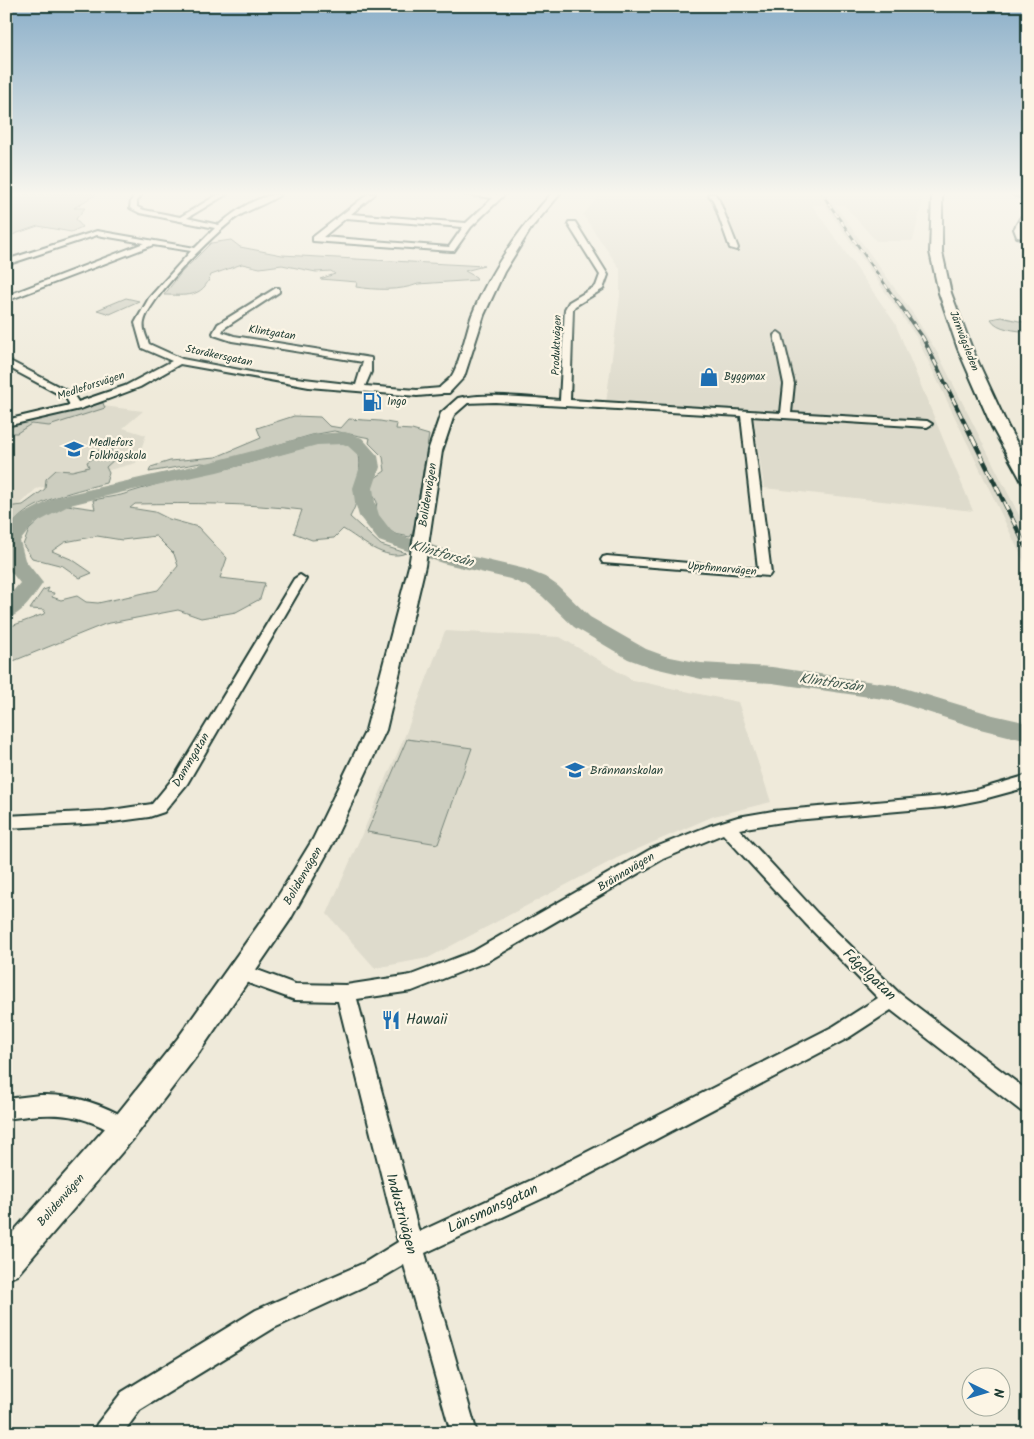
<svg xmlns="http://www.w3.org/2000/svg" width="1034" height="1439" font-family="Kalam,sans-serif">
  <style>
    .built { fill: #dedbcc }
    .green { fill: #cccdbf; stroke: #76857a }
    .lines { fill: none; stroke-linecap: round; stroke-linejoin: round }
    .river { fill: #9fa89a; fill-rule: evenodd }
    .street-casing { stroke: #1f3d34; stroke-width: 4 }
    .secondary-casing { stroke: #1f3d34; stroke-width: 4 }
    .primary-casing { stroke: #1f3d34; stroke-width: 4 }
    .street { fill: #fcf5e5; fill-rule: evenodd }
    .secondary { fill: #fcf5e5; fill-rule: evenodd }
    .primary { fill: #fcf5e5; fill-rule: evenodd }
    .rail-far2-casing { stroke: #1f3d34; stroke-width: 2.5 }
    .rail-far1-casing { stroke: #1f3d34; stroke-width: 4 }
    .rail-casing { stroke: #1f3d34; stroke-width: 4.5 }
    .rail-far2 { stroke: #fcf5e5; stroke-width: 2; stroke-dasharray: 5.5; stroke-linecap: butt }
    .rail-far1 { stroke: #fcf5e5; stroke-width: 2.5; stroke-dasharray: 7; stroke-linecap: butt }
    .rail { stroke: #fcf5e5; stroke-width: 3; stroke-dasharray: 9; stroke-linecap: butt }
    .labels { text-anchor: middle; dominant-baseline: central; stroke-width: 4.5; stroke-linejoin: round; paint-order: stroke }
    .far-street-label { font-size: 11px; fill: #1f3d34; stroke: #fcf5e5 }
    .far-poi-label { font-size: 11px; fill: #1f3d34; stroke: #fcf5e5; text-anchor: start }
    .street-label { font-size: 12px; fill: #1f3d34; stroke: #fcf5e5 }
    .poi-label { font-size: 12px; fill: #1f3d34; stroke: #fcf5e5; text-anchor: start }
    .water-label { font-size: 14px; font-style: italic; fill: #455d53; stroke: #fcf5e5 }
    .near-street-label { font-size: 15px; fill: #1f3d34; stroke: #fcf5e5 }
    .near-poi-label { font-size: 15px; fill: #1f3d34; stroke: #fcf5e5; text-anchor: start }
  </style>
  <rect width="100%" height="100%" fill="#efeada"/>
  <filter id="ink" filterUnits="userSpaceOnUse"><feTurbulence type="fractalNoise" baseFrequency=".02" numOctaves="2"/><feDisplacementMap in="SourceGraphic" scale="10" xChannelSelector="R" yChannelSelector="G"/><feConvolveMatrix kernelMatrix="1 2 1 2 8 2 1 2 1" color-interpolation-filters="sRGB"/></filter>
  <g filter="url(#ink)">
    <g class="built">
      <polygon points="600,194 924,194 913,241 876,241 844,205 835,205 914,315 938,354 1028,533 1028,570 917,338 825,205 812,205 895,323 973,511 764,488 752,409 606,403 620,296 620,269 583,215"/>
      <polygon points="103,406 143,411 123,428 146,435 136,463 36,489 6,518 6,429"/>
      <polygon points="445,631 560,637 632,680 738,702 771,802 714,816 617,858 428,958 375,968 327,914 404,738"/>
    </g>
    <g class="green">
      <polygon points="8,194 96,194 74,208 85,208 76,219 82,227 71,232 38,226 6,237 6,196"/>
      <path d="M231,240L240,247L282,255L484,266L465,271L476,277L477,280L418,284C400,291 375,290 356,287L357,282L320,279L335,274L331,271L316,272L282,265L260,268L242,264L211,275C202,299 186,295 164,295L181,273L211,243Z"/>
      <polygon points="126,298 139,301 110,314 97,310"/>
      <path d="M1001,317L1028,323V332C1016,330 997,330 991,319Z"/>
      <polygon points="103,403 105,408 49,426 31,424 17,433 6,433 6,427"/>
      <polygon points="294,416 320,417 329,426 341,428 349,419 380,421 397,424 396,429 412,430 429,435 413,532 410,537 395,534 384,526 383,521 375,513 377,502 370,490 372,480 385,471 383,457 369,443 370,438 334,431 312,435 211,464 201,463 149,472 151,467 170,461 216,457 261,438 257,428"/>
      <path d="M327,441C362,441 362,452 358,484C355,501 359,500 350,517L381,545L406,553C385,562 360,539 343,529L334,538L312,540L294,533L302,510C245,503 192,503 135,504L130,508L155,512L169,519L198,527L227,558L220,578L265,583L260,599L236,612L201,618L178,610L105,624L6,664V628L44,614L45,610L30,609L43,590L49,588L47,592L54,593L52,597L61,600L77,596L86,602L98,603L158,590L178,566L174,554L156,536L122,540L97,536L65,542L52,551L73,560L92,573L80,578L63,566L32,558L23,545L29,530L44,516L67,505L95,509L93,500L121,495L177,478L230,468Z"/>
      <path d="M103,446H110L115,459L106,467L109,473L106,483C79,490 38,499 17,519C12,523 10,533 6,539V507L23,505L45,489L46,479L56,470L72,471L89,467L87,462L95,457L96,453Z"/>
      <polygon points="407,739 472,748 438,844 367,832"/>
    </g>
    <g class="lines">
      <path class="river" d="M345,432L362,438L378,456L380,467L373,488L375,502L379,515L393,533L457,553L525,569L545,577L558,586L590,617L646,649L665,656L701,663L772,667L894,685L993,715L1028,723V741L980,729L890,700L772,683L701,679L650,667L628,659L574,627L542,596L529,587L510,579L442,563L379,541L359,516L355,502L353,488L360,467V457L348,446L343,444L317,445L217,472L124,492L70,505L34,524L20,541L25,560L43,583C34,596 22,615 6,619V599L20,583L6,566V528L20,516L56,497L215,461L316,434Z"/>
      <g class="street-casing">
        <g id="street">
          <path d="M135,194H142L137,201V207L144,210L180,217L219,194H227L187,218L219,225C235,211 260,194 281,194C268,204 251,208 237,217C216,231 148,299 144,322C142,329 147,338 149,344L182,359L261,374L356,385L363,362L232,341L214,335L213,333L218,324L276,288H279V292L224,328L222,332L234,336L371,358V372L365,386L417,390L441,388L446,391L441,394L417,396L309,387L180,364L140,387L111,398L80,409L6,426V420L70,405L66,398L6,366V359L73,394L78,402L125,386L172,361L142,348L135,323L149,298L191,251L153,245L6,301V296L144,243L97,235L6,265V260L97,231L195,248L215,228L140,213L130,208L131,201Z"/>
          <path d="M368,194H375L351,214L466,223L493,198L463,194H505L471,227L454,251H451L313,241V237ZM346,218L463,227L449,247L323,237Z"/>
          <polygon points="708,194 715,194 719,200 738,248 737,250 730,248 713,200"/>
          <polygon points="1013,194 1028,195 1028,199 1014,195"/>
          <polygon points="1028,212 1028,218 1022,229 1023,234 1028,235 1028,239 1017,237 1014,229 1021,217"/>
          <path d="M569,222H575L608,275L603,289L575,306L573,309L570,400L781,413L784,384L774,335L778,332L782,335L794,384L791,413L927,421L932,424L927,427L751,416L771,573L769,576L603,563L601,560L603,557L607,556L758,569L741,416L495,402L465,403L460,400C470,391 543,399 560,400L565,309L569,302L596,286L600,275L568,224Z"/>
          <polygon points="300,575 306,579 187,784 164,812 149,817 105,823 6,828 6,816 105,811 152,804 175,776 294,579"/>
          <path d="M1028,775V787L980,800L944,807L795,820L739,829L817,913L899,993L1028,1091V1114L1021,1111L891,1010L848,1038L554,1193L425,1253L477,1433H451L404,1265L380,1279L274,1328L140,1410L123,1433H93L97,1424L122,1392L256,1310L364,1263L398,1242L338,1001L295,1000L234,978L231,972L234,966L241,964L295,984L346,985L411,975L474,951L651,849L709,826L738,817L773,811L944,796L980,789ZM723,834L805,923L878,998L834,1026L538,1177L419,1232L357,999L412,991L488,961L663,859Z"/>
          <path d="M40,1095C74,1094 102,1104 132,1121L135,1128L132,1135L124,1138C112,1133 101,1125 88,1121C62,1111 33,1115 6,1119V1099Z"/>
        </g>
      </g>
      <g class="secondary-casing">
        <g id="secondary">
          <path d="M551,194H560L532,227L504,272L484,315L464,377L449,393H439L438,390C441,385 447,382 451,377C459,367 467,329 472,315C490,270 519,230 551,194Z"/>
          <polygon points="463,397 470,401 454,415 442,451 425,566 386,730 334,841 290,920 198,1054 134,1138 17,1275 6,1280 6,1240 114,1118 178,1038 272,906 313,839 366,730 409,566 428,451 441,413 458,398"/>
        </g>
      </g>
      <g class="primary-casing">
        <polygon id="primary" points="932,194 942,194 942,252 951,293 972,349 1008,427 1028,463 1028,483 1022,482 1020,478 992,427 958,349 939,293 930,252"/>
      </g>
      <use href="#street" class="street"/>
      <use href="#secondary" class="secondary"/>
      <use href="#primary" class="primary"/>
      <g class="rail-far2-casing">
        <polyline id="rail-far2" points="822,194 898,303"/>
      </g>
      <g class="rail-far1-casing">
        <polyline id="rail-far1" points="897,301 923,338 972,438"/>
      </g>
      <g class="rail-casing">
        <polyline id="rail" points="972,437 1028,551"/>
      </g>
      <use href="#rail-far2" class="rail-far2"/>
      <use href="#rail-far1" class="rail-far1"/>
      <use href="#rail" class="rail"/>
    </g>
  </g>
  <linearGradient id="sky" x2="0" y2="1"><stop stop-color="#8bafc9"/><stop offset="0.49" stop-color="#f8f6ee"/><stop offset="1" stop-color="#f8f6ee" stop-opacity="0"/></linearGradient>
  <rect width="1034" height="396" fill="url(#sky)"/>
  <defs>
    <g id="shop-bare" transform="scale(1.5)"><path d="M-5-2.5h2.3a2.7 3.5 0 0 1 5.4 0H5L5.5 6h-11ZM-1.5-2.5h3a1.5 2.3 0 0 0-3 0Z" fill="#1f6fb2" stroke="#fcf5e5" stroke-width="2.5" paint-order="stroke"/></g>
    <g id="fuel-bare" transform="scale(1.5)"><path d="M-5.5-6h7V0h2V4h1.3V-2.5L3-4.5l.8-.8L6-3V5H2.5V1h-1V6h-7ZM-4.2-4.7v3.2H.2V-4.7Z" fill="#1f6fb2" stroke="#fcf5e5" stroke-width="2.5" paint-order="stroke"/></g>
    <g id="school-bare" transform="scale(1.5)"><path d="M0-5L7-2L0 1L-7-2ZM-4 1L0 2.5L4 1V4Q0 6-4 4Z" fill="#1f6fb2" stroke="#fcf5e5" stroke-width="2.5" paint-order="stroke"/></g>
    <g id="restaurant-bare" transform="scale(1.5)"><path d="M-5-6h1v4h1v-4h1v4h1v-4h1v5L-1.5 .5V6h-2V.5L-5-1ZM5-6V6H3V1.5H1.5Q1.5-4 5-6Z" fill="#1f6fb2" stroke="#fcf5e5" stroke-width="2.5" paint-order="stroke"/></g>
  </defs>
  <g fill-rule="evenodd">
    <use href="#shop-bare" x="709" y="377"/>
    <use href="#fuel-bare" x="372" y="402"/>
    <use href="#school-bare" x="74" y="449"/>
    <use href="#school-bare" x="575" y="770"/>
    <use href="#restaurant-bare" x="391" y="1020"/>
  </g>
  <g class="labels">
    <g class="far-street-label">
      <text transform="translate(272 333) rotate(9)">Klintgatan</text>
      <text transform="translate(964 341) rotate(69)">Järnvägsleden</text>
      <text transform="translate(557 345) rotate(-88)">Produktvägen</text>
      <text transform="translate(219 356) rotate(12)">Storåkersgatan</text>
      <text transform="translate(91 386) rotate(-18)">Medleforsvägen</text>
      <text transform="translate(722 569) rotate(5)">Uppfinnarvägen</text>
    </g>
    <g class="far-poi-label">
      <text x="724" y="377">Byggmax</text>
      <text x="387" y="402">Ingo</text>
      <text x="89" y="443">Medlefors<tspan x="89" dy="13">Folkhögskola</tspan></text>
    </g>
    <g class="street-label">
      <text transform="translate(428 495) rotate(-81)">Bolidenvägen</text>
      <text transform="translate(191 760) rotate(-59)">Dammgatan</text>
      <text transform="translate(626 872) rotate(-31)">Brännavägen</text>
      <text transform="translate(303 876) rotate(-60)">Bolidenvägen</text>
      <text transform="translate(61 1200) rotate(-49)">Bolidenvägen</text>
    </g>
    <g class="poi-label">
      <text x="590" y="770">Brännanskolan</text>
    </g>
    <g class="water-label">
      <text transform="translate(442 554) rotate(16)">Klintforsån</text>
      <text transform="translate(831 683) rotate(8)">Klintforsån</text>
    </g>
    <g class="near-street-label">
      <text transform="translate(869 975) rotate(44)">Fågelgatan</text>
      <text transform="translate(493 1209) rotate(-25)">Länsmansgatan</text>
      <text transform="translate(401 1214) rotate(75)">Industrivägen</text>
    </g>
    <g class="near-poi-label">
      <text x="406" y="1020">Hawaii</text>
    </g>
  </g>
  <rect width="1034" height="1439" fill="none" stroke="#fcf5e5" stroke-width="25"/>
  <rect x="12" y="12" width="1009" height="1414" fill="none" stroke="#1f3d34" stroke-width="2" filter="url(#ink)"/>
  <g transform="translate(986 1392) rotate(95)"><circle r="24" fill="#fcf5e5" stroke="#a4ab9e"/>
  <path d="M0-4L9 19L0 12L-9 19Z" fill="#1f6fb2"/>
  <text y="-8" font-size="14" font-weight="bold" text-anchor="middle" fill="#1f3d34">N</text>
  </g>
</svg>
